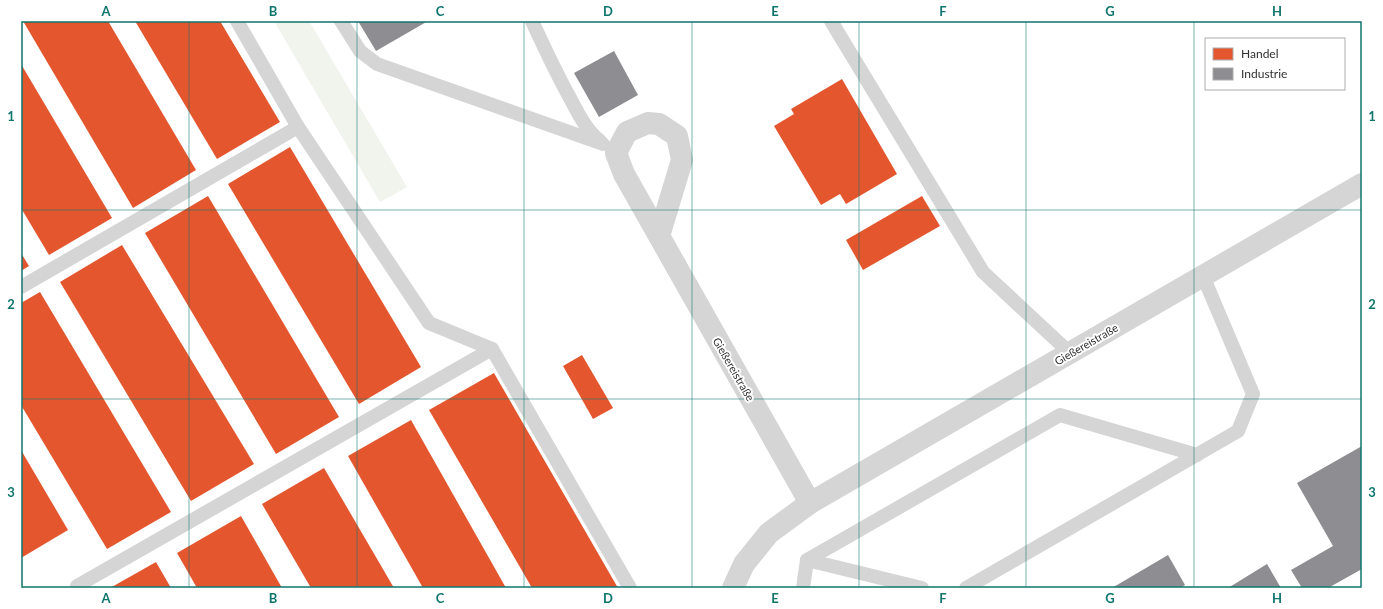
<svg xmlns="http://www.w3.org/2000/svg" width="1383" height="609" font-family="Lato,sans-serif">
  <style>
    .green { fill: #f1f3ed }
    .shops { fill: #e4572e }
    .industry { fill: #8d8d92 }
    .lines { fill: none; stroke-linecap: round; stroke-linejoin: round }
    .service { stroke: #d5d5d5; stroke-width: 14 }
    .minor { stroke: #d5d5d5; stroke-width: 22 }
    .grid { fill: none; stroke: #0f766e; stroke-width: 1; stroke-opacity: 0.55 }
    .labels { text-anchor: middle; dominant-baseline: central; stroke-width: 4; stroke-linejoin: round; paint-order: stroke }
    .street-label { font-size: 11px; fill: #313131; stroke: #fff }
    .neatline { fill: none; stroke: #0f766e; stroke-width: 1.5 }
    .grid-label { font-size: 13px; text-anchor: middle; font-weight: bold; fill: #0f766e }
  </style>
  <rect width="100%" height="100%" fill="#fff"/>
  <polygon class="green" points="274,21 309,21 407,187 380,202"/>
  <g class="shops">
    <polygon points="23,21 108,21 196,170 133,208"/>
    <polygon points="135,21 220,21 280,122 217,159"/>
    <polygon points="21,64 112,218 49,255 21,208"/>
    <polygon points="842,79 897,174 846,204 840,194 821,205 774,126 794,114 791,109"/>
    <polygon points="290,147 421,367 359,404 228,184"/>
    <polygon points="208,196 339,417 276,454 145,233"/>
    <polygon points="922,196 940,226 863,270 846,240"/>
    <polygon points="122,245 254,464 191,501 60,282"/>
    <polygon points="21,253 29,266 21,271"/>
    <polygon points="40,292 171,512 107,549 21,405 21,303"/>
    <polygon points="582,355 613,408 593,419 563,366"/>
    <polygon points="494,373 618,588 532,588 429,410"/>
    <polygon points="411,420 506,588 423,588 348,456"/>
    <polygon points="21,450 68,530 21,558"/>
    <polygon points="324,468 394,588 311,588 262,504"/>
    <polygon points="241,516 282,588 197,588 177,553"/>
    <polygon points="156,562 171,588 110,588"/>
  </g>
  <g class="industry">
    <polygon points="358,21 428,21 376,51"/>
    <polygon points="614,51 638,95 599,117 574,73"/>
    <polygon points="1362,446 1362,569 1328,588 1302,588 1291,570 1333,546 1297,483"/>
    <polygon points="1168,555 1185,585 1180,588 1112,588"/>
    <polygon points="1267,564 1281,588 1228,588"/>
  </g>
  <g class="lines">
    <g class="service">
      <polyline points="237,21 298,127 429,323 492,349 630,588"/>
      <polyline points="341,21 360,51 377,64 603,144"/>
      <path d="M532,21C544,47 556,73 570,98C578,113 586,130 600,141"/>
      <polyline points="831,21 983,272 1070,353"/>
      <polyline points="21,287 298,127"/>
      <polyline points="807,560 1060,415 1197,455"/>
      <polyline points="77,586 492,349"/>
      <polyline points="803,588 807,560 922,588"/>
      <polyline points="966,588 1238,431 1253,394 1203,276"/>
    </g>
    <g class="minor">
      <polyline points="659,236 682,160 677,136 659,124 648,123 627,132 616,153 624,174 810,503"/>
      <polyline points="733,588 744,564 769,533 810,503 1362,184"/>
    </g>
  </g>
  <path class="grid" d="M189,21V588M357,21V588M524,21V588M692,21V588M859,21V588M1026,21V588M1194,21V588M21,210H1362M21,399H1362"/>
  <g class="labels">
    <g class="street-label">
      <text transform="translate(1086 344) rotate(-30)">Gießereistraße</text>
      <text transform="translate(734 369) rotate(60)">Gießereistraße</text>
    </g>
  </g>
  <rect width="1383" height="609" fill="none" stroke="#ffffff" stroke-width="44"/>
  <rect x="1205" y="38" width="140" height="52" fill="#ffffff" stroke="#adadad"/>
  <rect x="1213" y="48" width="20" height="12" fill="#e4572e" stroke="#adadad"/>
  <text x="1241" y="58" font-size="12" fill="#313131">Handel</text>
  <rect x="1213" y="68" width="20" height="12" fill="#8d8d92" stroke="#adadad"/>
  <text x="1241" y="78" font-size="12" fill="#313131">Industrie</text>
  <rect x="22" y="22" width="1339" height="565" class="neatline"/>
  <g class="grid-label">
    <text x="106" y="16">A</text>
    <text x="273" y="16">B</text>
    <text x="440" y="16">C</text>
    <text x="608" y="16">D</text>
    <text x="775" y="16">E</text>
    <text x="943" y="16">F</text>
    <text x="1110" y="16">G</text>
    <text x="1277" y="16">H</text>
    <text x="11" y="121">1</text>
    <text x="1372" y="121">1</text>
    <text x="11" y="309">2</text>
    <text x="1372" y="309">2</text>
    <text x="11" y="497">3</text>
    <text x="1372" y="497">3</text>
    <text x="106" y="603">A</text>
    <text x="273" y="603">B</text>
    <text x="440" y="603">C</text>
    <text x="608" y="603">D</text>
    <text x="775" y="603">E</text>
    <text x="943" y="603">F</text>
    <text x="1110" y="603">G</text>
    <text x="1277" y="603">H</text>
  </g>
</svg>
